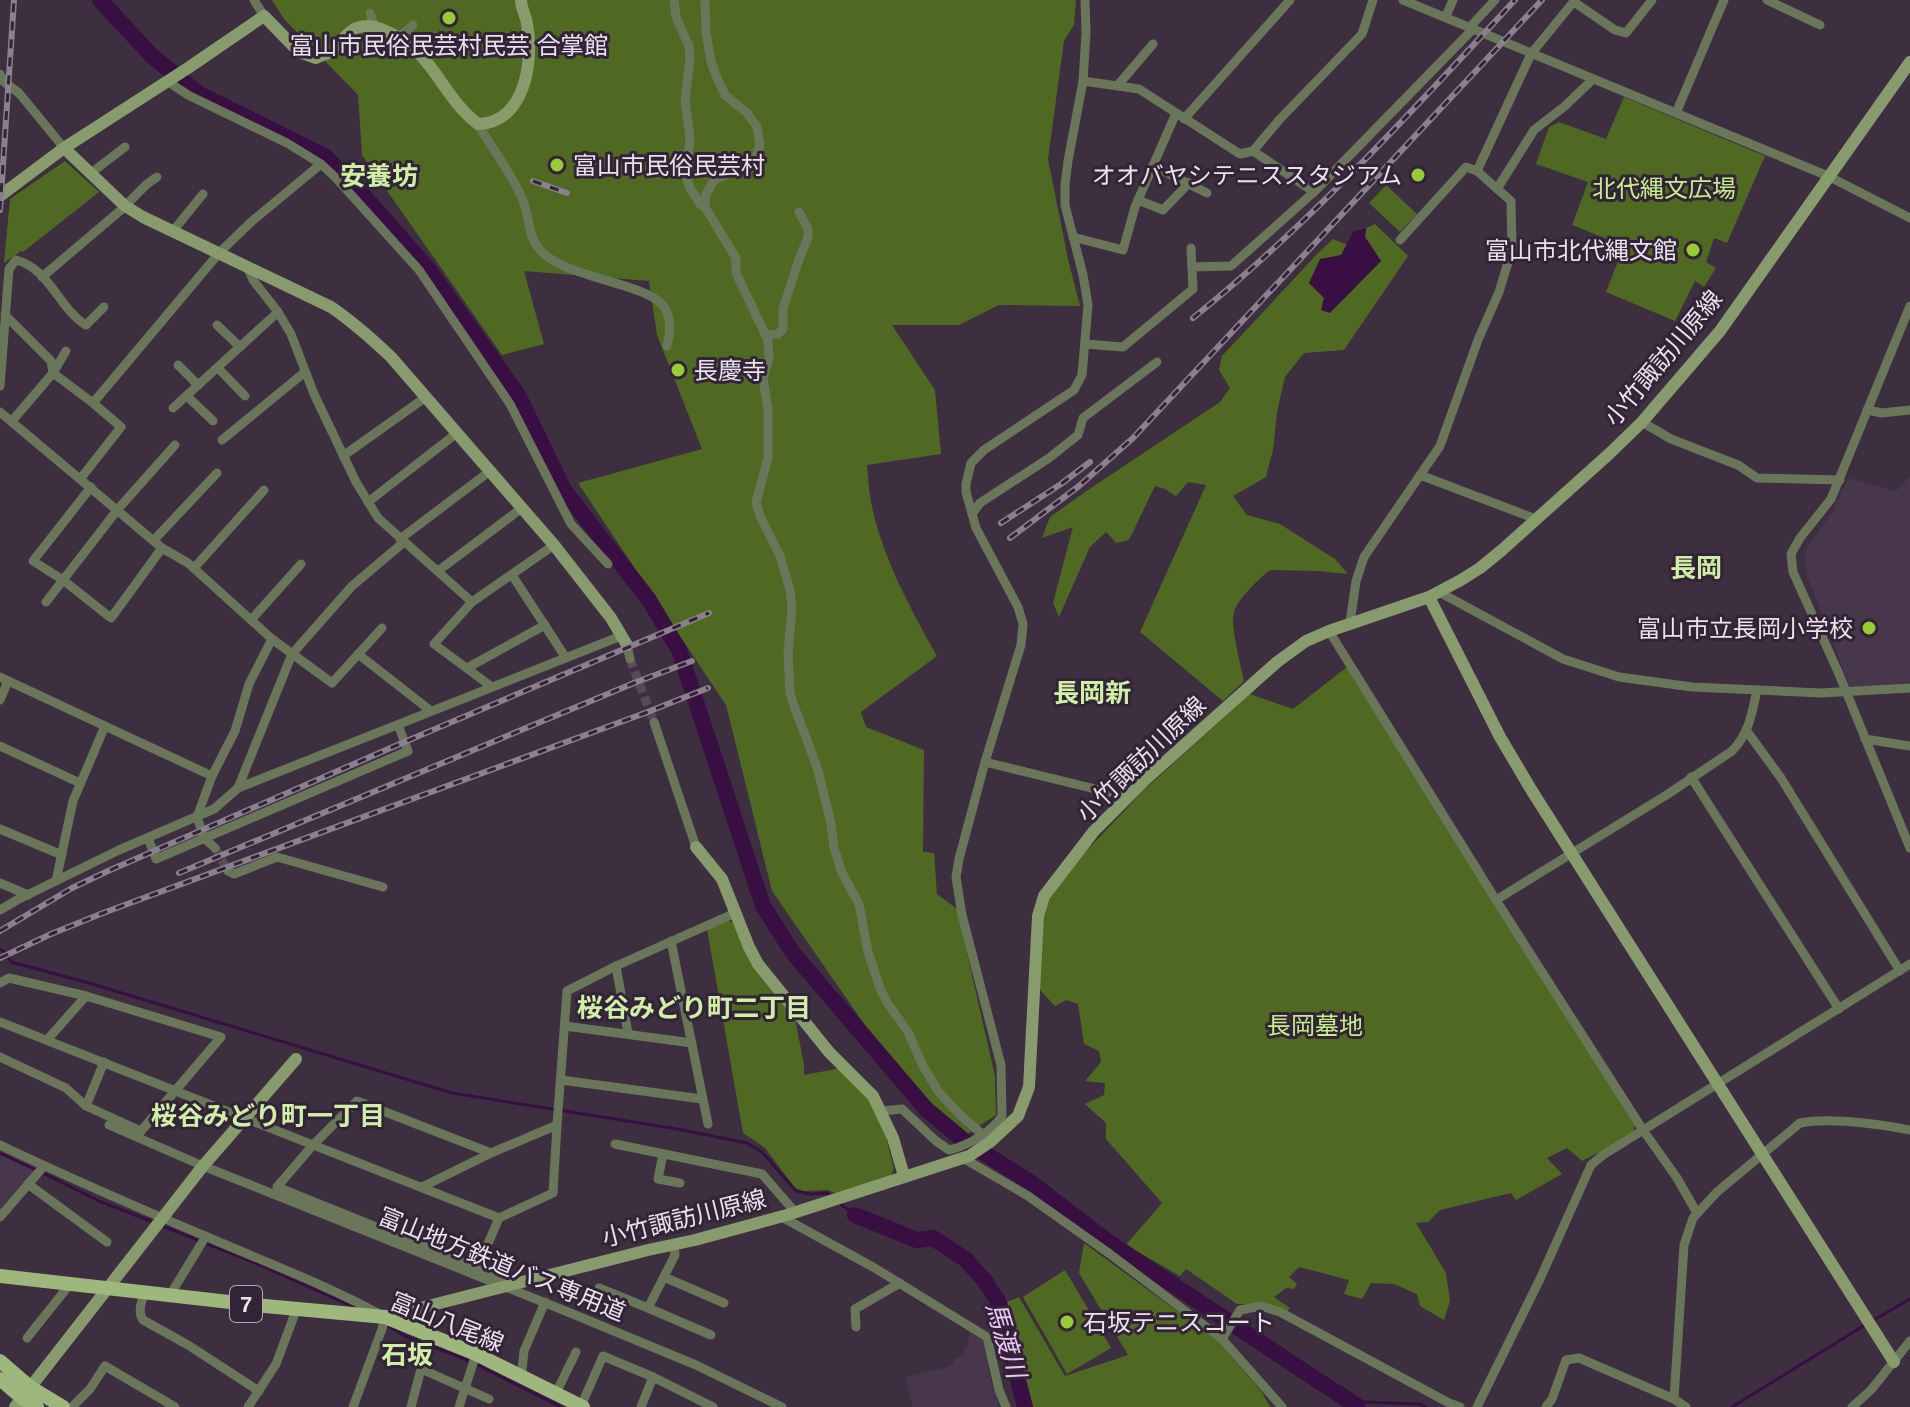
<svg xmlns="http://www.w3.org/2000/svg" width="1910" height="1407" font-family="Helvetica,'Noto Sans JP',sans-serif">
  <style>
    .built { fill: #48364d }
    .green { fill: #4f6923 }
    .water { fill: #390e43 }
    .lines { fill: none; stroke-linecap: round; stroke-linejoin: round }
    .stream { stroke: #390e43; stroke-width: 3 }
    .river { stroke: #390e43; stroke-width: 16 }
    .street-tunnel { stroke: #57495a; stroke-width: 9; stroke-dasharray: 9 4.5; stroke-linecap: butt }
    .street { stroke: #6a765a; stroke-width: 9 }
    .secondary { stroke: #889b6d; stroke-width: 12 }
    .primary { stroke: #9eb77c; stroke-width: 14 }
    .rail-casing { stroke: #8c7f8e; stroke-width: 6 }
    .rail { stroke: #322436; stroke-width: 3; stroke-dasharray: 9; stroke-linecap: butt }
    .poi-dot { fill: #98cb36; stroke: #322436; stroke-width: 3 }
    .labels { text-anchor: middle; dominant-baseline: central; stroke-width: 6; stroke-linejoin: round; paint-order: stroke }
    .shield { fill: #322436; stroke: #b3a8b5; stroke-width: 2 }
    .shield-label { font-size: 22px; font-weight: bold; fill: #eae1ec }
    .poi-label { font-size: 24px; fill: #eae1ec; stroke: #322436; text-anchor: start }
    .park-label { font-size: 24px; fill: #c6ed8c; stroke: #322436 }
    .street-label { font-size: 24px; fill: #eae1ec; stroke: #322436 }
    .neighbourhood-label { font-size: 26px; font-weight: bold; fill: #d0efa6; stroke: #322436 }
    .water-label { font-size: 26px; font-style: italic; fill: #edc6f7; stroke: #322436 }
  </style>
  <rect width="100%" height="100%" fill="#3d2e40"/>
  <g class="built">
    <polygon points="1910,475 1910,682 1851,689 1807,575 1804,557 1808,545 1832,513 1848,478 1896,491"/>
    <polygon points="0,1148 37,1165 36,1173 0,1212"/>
    <polygon points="972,1324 989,1345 988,1369 999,1407 913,1407 905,1377 945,1368 954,1364 953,1359 966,1355 964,1348 969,1346 968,1340"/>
  </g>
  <g class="green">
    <path d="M272,0H1076L1074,25L1064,41L1048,159L1068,259L1080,306L999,305L959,325H892L935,390L941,454L867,465C868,478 869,490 871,502C882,557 910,608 937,656L861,712L866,727L924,750L923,852L934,853L937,894L957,909L995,1076L996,1115L964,1136L926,1105L883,1051L772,891L726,705L578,483L702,449L657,335L649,281L524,271L544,344L502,355L362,155L358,95L284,19Z"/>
    <polygon points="1624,97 1765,156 1727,243 1714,238 1706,262 1716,268 1704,287 1695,281 1675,321 1606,292 1624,246 1572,225 1588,182 1536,164 1549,127 1559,122 1606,139"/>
    <polygon points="65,161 99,192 23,252 21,251 4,263 10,199"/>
    <polygon points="1386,185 1417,214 1400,232 1369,203"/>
    <path d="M1375,224L1408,256L1344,350L1304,353L1285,377L1277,412L1273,450L1266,477L1233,496L1247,515L1280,524L1335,559L1348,574L1318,571L1270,570C1259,579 1237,599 1234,613C1230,626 1241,666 1244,681L1223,701L1140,632L1206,485L1188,482L1176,496L1165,489L1155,486L1129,540L1116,543L1106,532L1090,547L1059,617L1053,603L1073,527L1042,538L1050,517L1088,490L1220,402L1230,388L1219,370L1222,356L1319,252L1333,239L1348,245L1341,255L1354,287L1381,261L1365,237L1366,228Z"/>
    <polygon points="1347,667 1635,1125 1633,1135 1582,1161 1567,1148 1547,1158 1562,1174 1516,1200 1511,1193 1440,1210 1428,1222 1416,1223 1446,1273 1450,1301 1444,1320 1420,1306 1417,1294 1394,1284 1371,1283 1362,1299 1344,1294 1349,1280 1299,1267 1289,1277 1297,1284 1294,1289 1286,1288 1274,1297 1290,1308 1286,1313 1249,1304 1237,1304 1186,1269 1180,1276 1126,1245 1162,1203 1106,1139 1106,1123 1085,1104 1104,1095 1105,1083 1085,1081 1101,1062 1099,1051 1084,1044 1078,1004 1066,1000 1055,1006 1039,989 1044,896 1143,791 1250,694 1293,709"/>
    <polygon points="725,919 733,922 795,1018 804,1065 804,1075 841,1068 865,1093 882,1120 894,1169 890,1177 835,1193 827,1190 804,1191 795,1188 765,1148 743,1133 707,929"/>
    <polygon points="1084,1243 1218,1341 1261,1391 1270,1407 1029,1407 1004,1303 1019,1297 1065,1376 1128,1355 1079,1273"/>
    <polygon points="1065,1270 1111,1348 1067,1374 1023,1297"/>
  </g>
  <polygon class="water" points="1366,228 1365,237 1381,261 1330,313 1321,310 1324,298 1309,283 1320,259 1341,255 1353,232"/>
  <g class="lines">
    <g class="stream">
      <polyline points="0,949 5,952 11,962 89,983 452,1093 677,1129 747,1143 762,1152 796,1191 810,1194 827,1193 832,1197"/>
      <polyline points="0,1153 36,1170"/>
      <polyline points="43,1173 99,1201 153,1222"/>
      <polyline points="838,1202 855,1215"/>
      <polyline points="160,1225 260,1265 356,1308"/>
      <polyline points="1872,1321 1910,1299"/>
      <polyline points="387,1325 405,1336 470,1361 561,1407"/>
      <polyline points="1336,1393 1341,1387 1363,1402 1419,1404 1426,1407"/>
      <polyline points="1732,1407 1865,1325"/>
    </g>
    <g class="river">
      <polyline points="100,0 152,56 199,94 326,157 364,196 429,270 518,395 564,490 649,600 679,650 763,906 793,953 926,1109 962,1139 1033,1184 1110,1243 1358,1407"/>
      <polyline points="855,1215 917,1240 933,1238 965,1259 985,1281 999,1303 1009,1335 1014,1365 1025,1407"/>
    </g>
    <g class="street-tunnel">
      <polyline points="630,659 654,722"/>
      <polyline points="215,848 228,871"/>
    </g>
    <g class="street">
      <polyline points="254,0 264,16"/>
      <polyline points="674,0 676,17 689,46 690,58 685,100 690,138 686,176 690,188 701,205 705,207"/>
      <polyline points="705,0 706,32 711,62 718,80 725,95 747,113 757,127 760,145 757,154 749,165 714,180 706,194 705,207 736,258 736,273 768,340 769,358 763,378 768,410 768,458 756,502 760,516 780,556 790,590 792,607 788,654 790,693 793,703 818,770 831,824 834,848 842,873 859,904 868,952 881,991 888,1004 908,1032 922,1064 938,1091 959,1114 982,1134"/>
      <polyline points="1403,0 1828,176 1910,218"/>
      <polyline points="1767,0 1820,25"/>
      <polyline points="1574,2 1615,30 1626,33 1652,0"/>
      <polyline points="370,13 375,27"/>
      <polyline points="1446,16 1453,0"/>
      <polyline points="1470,27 1495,0"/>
      <polyline points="399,37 413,25"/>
      <polyline points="0,74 4,82 19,93 64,148"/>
      <polyline points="167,81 188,95 287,143 321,164 336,178 419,270 510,404 571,524 608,564"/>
      <polyline points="1083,81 1139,89 1240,154 1253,151 1280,119 1362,34 1373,0"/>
      <polyline points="1118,85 1153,44"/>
      <polyline points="1676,113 1724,0"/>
      <polyline points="1184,119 1290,0"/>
      <path d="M478,124C492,149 511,172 522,198C530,215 527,236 540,250C566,280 653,282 666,310C671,321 670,335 667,346"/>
      <polyline points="1253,151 1314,192 1473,29"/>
      <polyline points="1153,166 1207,193"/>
      <polyline points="1477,171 1531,54 1575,0"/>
      <polyline points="91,173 125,147"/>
      <polyline points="1497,189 1534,130 1565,106 1593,79"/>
      <polyline points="1138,200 1163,210 1189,183"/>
      <polyline points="173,231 203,194"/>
      <polyline points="1073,237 1123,250 1135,207 1176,113"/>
      <polyline points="247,266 253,280 278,312 291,334 314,394 356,482 378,518 472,602"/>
      <polyline points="1192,267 1231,266 1314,192"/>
      <polyline points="42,277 121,210 147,184 157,177"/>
      <polyline points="1910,306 1831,499 1800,538 1791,554 1793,572 1839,674 1910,848"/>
      <polyline points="5,315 51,361 53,373 93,403 121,427 81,478"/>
      <polyline points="217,325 240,347"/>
      <polyline points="765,335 778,334 783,329 783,309 798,262 808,237 808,229 799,212"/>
      <polyline points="1085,344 1123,347 1193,289 1191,248"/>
      <polyline points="178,365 198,385"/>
      <polyline points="218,368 245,396"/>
      <path d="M0,386L9,269L16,260C49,268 60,310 86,325L104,307"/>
      <polyline points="187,396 213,421"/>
      <polyline points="93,403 219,253 251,222 321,164"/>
      <polyline points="173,408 278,312"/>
      <polyline points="1867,410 1882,413 1910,410"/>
      <polyline points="0,412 162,548 188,563 272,639 332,683 382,628"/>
      <polyline points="12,421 53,373 66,351"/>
      <polyline points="1642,422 1671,439 1738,465 1757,478 1840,480"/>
      <polyline points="222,440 305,372"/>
      <polyline points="343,456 426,397"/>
      <polyline points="1420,475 1536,519"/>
      <polyline points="91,487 33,561 63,580 111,618 162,548"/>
      <polyline points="368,502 457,433"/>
      <polyline points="972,514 980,503 1049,458 1078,435 1083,418 1157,362"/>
      <polyline points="400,539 490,471"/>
      <polyline points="154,540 217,473"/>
      <polyline points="194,568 264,490"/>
      <polyline points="438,571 522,508"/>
      <polyline points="512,575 566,658"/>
      <polyline points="1439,592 1563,659 1619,677 1692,687 1821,693 1910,688"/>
      <polyline points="46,602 118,509 175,445"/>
      <polyline points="251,620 301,564"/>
      <polyline points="1350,623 1356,581 1364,557 1440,446 1478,340 1499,292 1512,249 1511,201 1477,171 1466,167 1400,240"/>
      <polyline points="1329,631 1496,900 1643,1130 1677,1178 1697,1213"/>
      <polyline points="627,645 630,659"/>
      <polyline points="358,654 431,711"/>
      <polyline points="467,668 545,625"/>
      <polyline points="0,677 212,776"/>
      <polyline points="492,687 434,644 472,602 554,545"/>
      <polyline points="0,700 8,681"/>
      <polyline points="654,722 696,847"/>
      <polyline points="1746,730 1781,778 1900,971"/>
      <polyline points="1865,739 1910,746"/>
      <polyline points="0,746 80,783"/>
      <polyline points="985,762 1128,797"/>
      <polyline points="1691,777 1839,1009"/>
      <polyline points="238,788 292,654 352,586 404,542"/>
      <polyline points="0,829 62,855"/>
      <polyline points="148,838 156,859 408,751 398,725"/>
      <polyline points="215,848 204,838 197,817 212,776 235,731 249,684 272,639"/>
      <polyline points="228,871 234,874 277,857 383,887"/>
      <polyline points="56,881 73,801 105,726"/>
      <polyline points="0,883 28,895"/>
      <path d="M1496,900L1668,794L1732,751C1749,734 1752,713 1757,690"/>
      <polyline points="0,910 17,900 119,850 214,809 238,788 621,636"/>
      <polyline points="671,941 708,1124"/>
      <polyline points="616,966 628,1033"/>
      <polyline points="0,983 9,978 86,996"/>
      <polyline points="0,1022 499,1218"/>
      <polyline points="565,1026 692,1043"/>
      <polyline points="47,1040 86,996 221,1037 141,1131 86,1106 104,1062"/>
      <polyline points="0,1057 66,1088 86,1106"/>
      <polyline points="561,1080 702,1099"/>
      <path d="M882,1111L902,1109L936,1141L949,1150C967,1146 992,1132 1002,1116L1001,1065L962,915L956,877L959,859L985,762L1021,645L1023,624L1018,607L976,528L966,492V484L971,463L984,450L1074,390L1082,375L1088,305L1083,275L1065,205V184L1068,161L1083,81L1086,33L1085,0"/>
      <polyline points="109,1125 203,1166 568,1312 696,1365 782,1407"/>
      <polyline points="557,1125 567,991 616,966 735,913"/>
      <polyline points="615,1144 762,1174 795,1212"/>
      <path d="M0,1145C70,1178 141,1209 212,1239C270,1264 329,1286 385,1317L382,1329L353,1407"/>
      <polyline points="491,1153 357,1101 313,1145 277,1187 515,1283"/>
      <polyline points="663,1154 658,1179 680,1183"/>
      <polyline points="963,1158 1028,1196 1110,1254 1222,1339 1282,1407"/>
      <polyline points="28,1184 107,1242"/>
      <polyline points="422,1187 491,1153 557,1125 553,1193 499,1218 477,1269"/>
      <polyline points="780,1216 873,1267 987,1337 999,1390 1006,1407"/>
      <polyline points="0,1217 44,1166"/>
      <polyline points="674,1245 675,1255 648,1308 711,1335"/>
      <polyline points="664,1277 724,1303"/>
      <polyline points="599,1288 648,1308"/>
      <path d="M145,1291C142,1301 137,1311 143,1320L188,1345L259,1391"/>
      <polyline points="170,1295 206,1236"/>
      <polyline points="856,1327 855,1309 900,1283"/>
      <polyline points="27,1338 70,1284"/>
      <polyline points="1222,1339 1240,1310 1261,1306 1280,1312 1449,1403 1460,1407"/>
      <polyline points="519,1375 522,1370 524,1351 545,1302"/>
      <polyline points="556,1393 576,1352"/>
      <path d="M1674,1399L1684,1245L1693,1218L1717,1192L1800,1123C1832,1117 1877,1124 1910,1130"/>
      <polyline points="581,1406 603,1356 653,1377 713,1407"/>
      <polyline points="72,1407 90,1389 105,1366 175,1407"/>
      <polyline points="248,1407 276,1364 297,1308"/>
      <polyline points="411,1407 421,1369 489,1399"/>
      <polyline points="459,1407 476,1354"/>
      <polyline points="641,1407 653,1377"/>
      <polyline points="1477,1407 1540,1279 1591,1165 1603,1155 1910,964"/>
      <polyline points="1546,1407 1552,1399 1566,1360 1579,1358 1674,1399 1686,1407"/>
      <polyline points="1852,1407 1871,1390 1910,1341"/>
    </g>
    <g class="secondary">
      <path d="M64,148L125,206L143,217L331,307C353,322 372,339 391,357L554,545L611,618L627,645"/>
      <path d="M0,196L64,148L188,68L264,16L299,52L316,58C320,56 324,55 328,53C338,47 344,34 356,28C366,24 376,26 386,31C435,52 440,95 478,124C525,123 534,61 527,24C526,15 521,9 521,0"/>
      <polyline points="1429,597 1500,737 1532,791 1894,1362"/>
      <polyline points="696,847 722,879 749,947 758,964 829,1052 873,1096 893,1138 904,1176"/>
      <polyline points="385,1317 648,1250 695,1240 787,1215 969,1156 990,1142 1018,1116 1029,1087 1038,916 1044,896 1094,831 1146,779 1277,662 1306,641 1329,631 1429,597 1461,580 1480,568 1502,550 1609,454 1642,422 1720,331 1910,62"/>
      <polyline points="15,1407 203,1166 296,1059"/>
    </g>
    <g class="primary">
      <polyline points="0,1276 265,1306 385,1317 476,1354 583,1407"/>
      <polyline points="0,1361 30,1387 63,1407"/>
      <polyline points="0,1379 22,1398 37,1407"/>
    </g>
    <g class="rail-casing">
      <g id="rail">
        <polyline points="533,181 567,193"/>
        <polyline points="0,210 14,0"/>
        <path d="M1193,318C1310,224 1413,110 1515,0"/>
        <polyline points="1001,523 1061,484 1090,462"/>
        <polyline points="1010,538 1079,486 1133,438 1542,0"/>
        <polyline points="179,873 634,683 692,661"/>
        <polyline points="0,931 72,888 108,871 402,743 709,613"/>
        <polyline points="0,958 51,934 103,913 645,713 708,688"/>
      </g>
    </g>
    <use href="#rail" class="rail"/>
  </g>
  <g class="poi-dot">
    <circle cx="449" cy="18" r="8"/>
    <circle cx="557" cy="165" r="8"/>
    <circle cx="1418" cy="175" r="8"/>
    <circle cx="1693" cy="250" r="8"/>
    <circle cx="678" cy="370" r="8"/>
    <circle cx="1869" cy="628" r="8"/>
    <circle cx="1067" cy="1322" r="8"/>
  </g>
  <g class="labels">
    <rect class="shield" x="230" y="1286" width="32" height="36" rx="6"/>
    <g class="shield-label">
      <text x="246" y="1304">7</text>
    </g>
    <g class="poi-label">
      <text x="449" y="45" text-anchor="middle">富山市民俗民芸村民芸 合掌館</text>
      <text x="573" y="165">富山市民俗民芸村</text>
      <text x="1402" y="175" text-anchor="end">オオバヤシテニススタジアム</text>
      <text x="1677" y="250" text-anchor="end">富山市北代縄文館</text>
      <text x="694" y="370">長慶寺</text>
      <text x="1853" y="628" text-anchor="end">富山市立長岡小学校</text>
      <text x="1083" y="1322">石坂テニスコート</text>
    </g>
    <g class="park-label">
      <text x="1664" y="188">北代縄文広場</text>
      <text x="1315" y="1025">長岡墓地</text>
    </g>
    <g class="street-label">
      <text transform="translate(1663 358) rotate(-50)">小竹諏訪川原線</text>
      <text transform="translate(1141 759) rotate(-44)">小竹諏訪川原線</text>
      <text transform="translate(684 1218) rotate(-14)">小竹諏訪川原線</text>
      <text transform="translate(502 1264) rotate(22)">富山地方鉄道バス専用道</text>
      <text transform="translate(447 1322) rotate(22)">富山八尾線</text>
    </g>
    <g class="neighbourhood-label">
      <text x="379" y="176">安養坊</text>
      <text x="1696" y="568">長岡</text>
      <text x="1092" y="693">長岡新</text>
      <text x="694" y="1008">桜谷みどり町二丁目</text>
      <text x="268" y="1116">桜谷みどり町一丁目</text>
      <text x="407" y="1355">石坂</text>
    </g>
    <g class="water-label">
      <text transform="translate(1006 1340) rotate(73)">馬渡川</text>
    </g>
  </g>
</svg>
